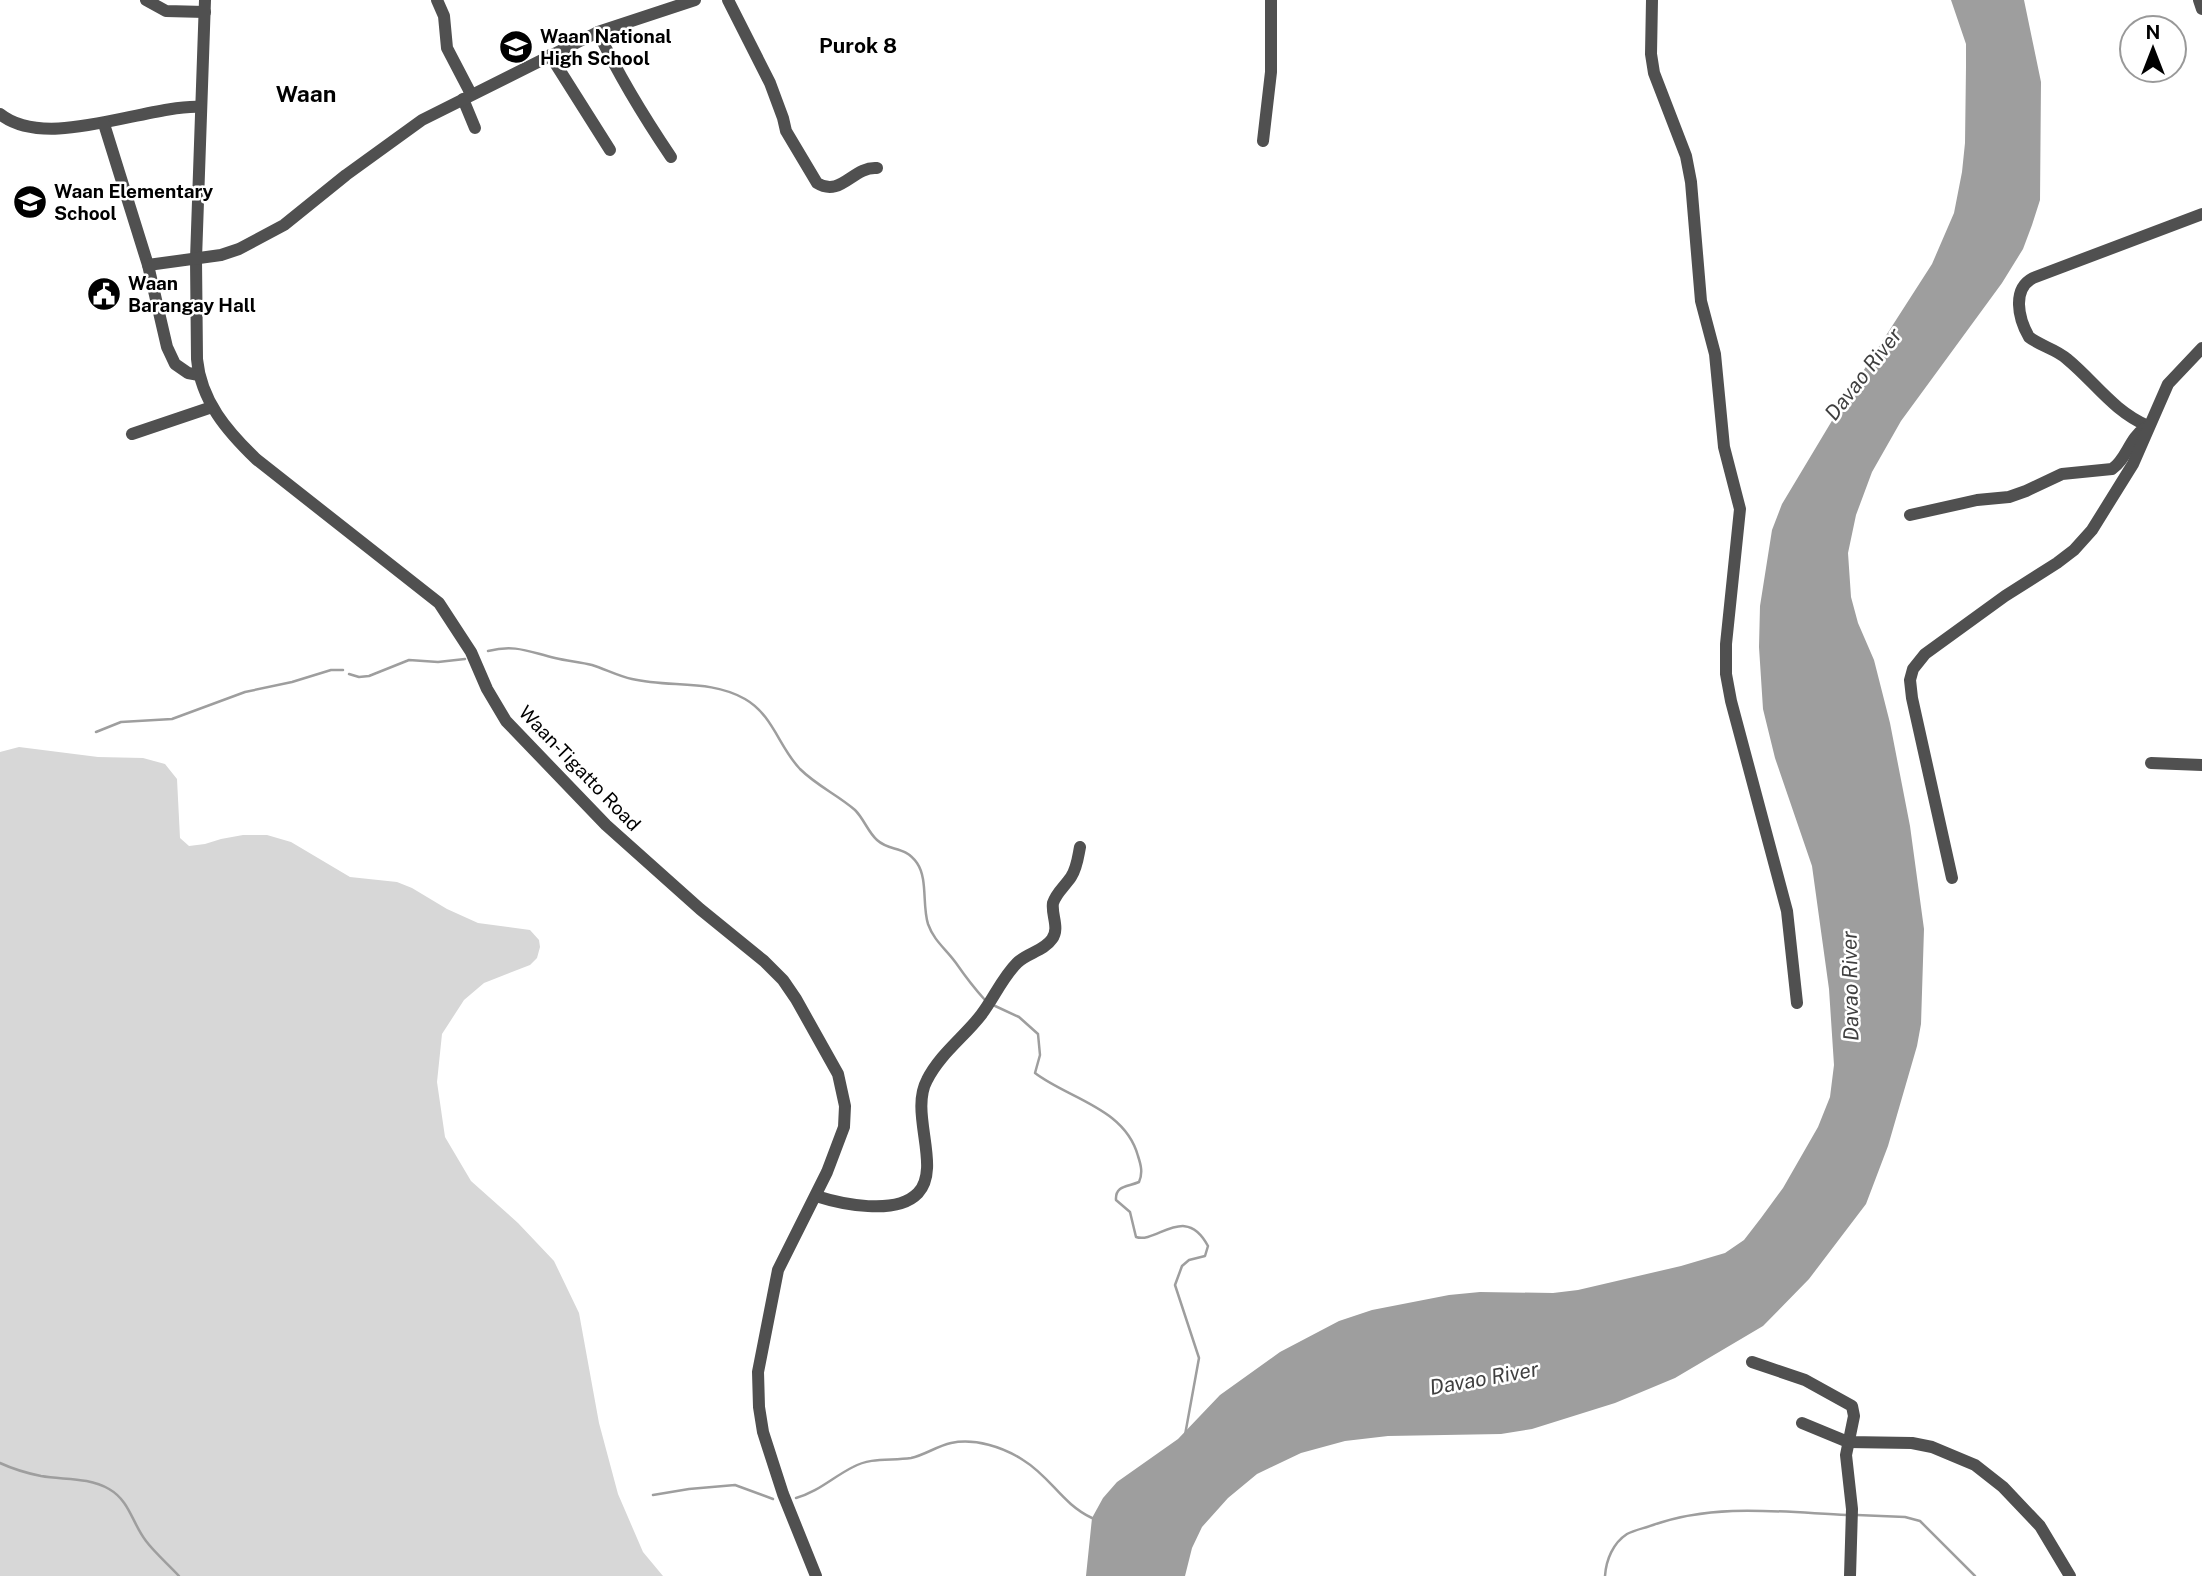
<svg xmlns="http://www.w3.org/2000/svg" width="2202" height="1576" font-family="'Public Sans',sans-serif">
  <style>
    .green { fill: #d7d7d7 }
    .water { fill: #9e9e9e }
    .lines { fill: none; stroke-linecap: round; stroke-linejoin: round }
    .stream { stroke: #9e9e9e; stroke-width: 2.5 }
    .minor { stroke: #505050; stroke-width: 12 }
    .labels { text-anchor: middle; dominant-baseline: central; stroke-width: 5; stroke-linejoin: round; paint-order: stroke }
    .poi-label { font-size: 19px; font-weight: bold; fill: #000; stroke: #fff; text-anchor: start }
    .street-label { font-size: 19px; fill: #000; stroke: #fff }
    .neighbourhood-label { font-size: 21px; font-weight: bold; fill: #000; stroke: #fff }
    .water-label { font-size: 21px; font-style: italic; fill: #3f3f3f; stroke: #fff }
    .quarter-label { font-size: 23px; font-weight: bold; fill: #000; stroke: #fff }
  </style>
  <rect width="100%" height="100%" fill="#fff"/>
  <polygon class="green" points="19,747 98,757 143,758 165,764 177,779 180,838 189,846 205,844 221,839 243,835 267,835 291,842 350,877 397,882 412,888 447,909 478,923 530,930 539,940 540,947 537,958 530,965 484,983 464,1000 442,1034 437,1082 445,1137 471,1181 518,1223 554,1261 579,1313 599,1423 618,1494 643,1552 663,1576 0,1576 0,752"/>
  <polygon class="water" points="1951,0 2024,0 2041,82 2040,200 2032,225 2023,249 2002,283 1901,421 1872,472 1856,515 1848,553 1851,597 1858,623 1874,660 1890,723 1910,826 1924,929 1921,1024 1917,1046 1888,1146 1866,1204 1809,1279 1763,1326 1675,1378 1615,1403 1532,1429 1501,1434 1388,1436 1345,1441 1301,1453 1257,1474 1228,1498 1202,1527 1192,1548 1185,1576 1086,1576 1092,1518 1103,1498 1117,1482 1178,1439 1220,1395 1280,1352 1339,1321 1372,1310 1449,1295 1480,1292 1553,1293 1578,1290 1681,1266 1725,1253 1744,1240 1761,1218 1783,1188 1818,1127 1830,1097 1834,1065 1829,989 1812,866 1775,758 1763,709 1759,647 1760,606 1772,530 1782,504 1842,404 1932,264 1954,213 1962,172 1965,143 1966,67 1966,44"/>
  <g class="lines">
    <g class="stream">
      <path d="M488,651C516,644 529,652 555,658C567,661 580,662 592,665C605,669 618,676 632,679C670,688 710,679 745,699C773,715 779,747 800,769C817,786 838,795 855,810C864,819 868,832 877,840C890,852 904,845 917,863C928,879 922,905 928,924C934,941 946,949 956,963C965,976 974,988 985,1000"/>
      <polyline points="349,674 359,677 369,676 409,660 438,662 465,659"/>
      <polyline points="96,732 121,722 172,719 245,692 292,682 331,670 343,670"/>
      <path d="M993,1005L1019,1017L1038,1034L1040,1055L1035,1073C1069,1099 1125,1108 1138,1156C1141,1165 1143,1173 1139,1182C1128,1187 1115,1185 1116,1200L1130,1212L1136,1237C1157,1244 1185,1203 1208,1246L1205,1256L1189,1260L1182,1266L1175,1285L1199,1358L1185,1435"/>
      <path d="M0,1463C13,1469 26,1473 41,1476C64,1480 88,1477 109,1489C130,1501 132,1523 146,1541C155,1553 168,1564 179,1576"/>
      <polyline points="653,1495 689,1489 735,1485 773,1499"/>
      <path d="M796,1498C818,1492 833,1477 853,1467C871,1457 891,1461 911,1458C925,1455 937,1446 951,1443C975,1438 1003,1447 1023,1460C1051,1477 1062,1504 1092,1518"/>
      <polyline points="1857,1515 1905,1517 1920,1521 1975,1576"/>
      <path d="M1605,1576C1606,1560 1613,1543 1627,1534C1634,1530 1645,1528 1653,1525C1715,1503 1781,1512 1847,1515"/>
    </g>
    <g class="minor">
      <polyline points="146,0 166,11 205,12"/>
      <path d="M205,0L196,259L197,359C201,401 227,431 256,459L439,603L471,652L487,689L506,721L606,825L700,909L764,961L783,980L796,999L838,1074L845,1106L844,1127L827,1172L778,1270L758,1372L759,1407L763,1432L783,1494L816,1576"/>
      <polyline points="437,0 444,16 447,48 471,94"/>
      <path d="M728,0L770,83L783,118L786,131L817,183C841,198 853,166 877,168"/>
      <polyline points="1652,0 1651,54 1654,73 1686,156 1691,182 1701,301 1715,354 1724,447 1740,509 1726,644 1726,674 1731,701 1787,911 1797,1003"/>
      <polyline points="2199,0 2202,9"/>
      <path d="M598,32C619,76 644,117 671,157"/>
      <polyline points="550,55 610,150"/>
      <polyline points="463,99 475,128"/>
      <path d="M0,114C47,152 147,104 201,107"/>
      <polyline points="104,124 148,265 167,347 175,364 188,373 199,375"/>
      <polyline points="1263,141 1271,72 1271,0"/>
      <polyline points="148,265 221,255 239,249 284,225 346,175 422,120 598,32 695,0"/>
      <path d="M2148,426C2113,411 2095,382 2067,359C2056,349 2040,346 2029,337C2018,318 2012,289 2033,278L2202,214"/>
      <polyline points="132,434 212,407"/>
      <path d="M1910,515L1977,500L2009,497L2026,491L2062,474L2112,469C2127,459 2129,438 2145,428"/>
      <polyline points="2151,763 2202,765"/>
      <polyline points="1952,878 1912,698 1910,680 1913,669 1925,654 2005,596 2057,563 2074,550 2092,530 2133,464 2168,384 2202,348"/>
      <path d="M816,1196C841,1204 896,1216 918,1193C942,1167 909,1113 927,1080C940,1054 964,1037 981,1015C994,998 1002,978 1017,963C1027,953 1044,951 1052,939C1060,928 1051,915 1053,903C1056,893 1065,886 1071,877C1077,868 1078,857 1080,847"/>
      <polyline points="1752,1362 1805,1380 1852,1406 1854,1416 1846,1455 1852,1509 1850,1576"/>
      <polyline points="1802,1423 1848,1442 1912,1443 1932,1447 1975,1465 2003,1487 2040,1526 2070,1576"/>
    </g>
  </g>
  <defs>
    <g id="school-disc" transform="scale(1.75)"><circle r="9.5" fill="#000" stroke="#fff"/><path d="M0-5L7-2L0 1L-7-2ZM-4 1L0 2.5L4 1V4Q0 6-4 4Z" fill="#fff"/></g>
    <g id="civic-disc" transform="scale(1.75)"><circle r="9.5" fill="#000" stroke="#fff"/><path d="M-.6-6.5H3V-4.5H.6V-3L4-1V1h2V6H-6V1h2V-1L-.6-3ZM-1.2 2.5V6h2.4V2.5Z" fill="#fff"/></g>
  </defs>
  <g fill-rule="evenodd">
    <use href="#school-disc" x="516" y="47"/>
    <use href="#school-disc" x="30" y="202"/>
    <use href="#civic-disc" x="104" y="294"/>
  </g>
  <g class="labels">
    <g class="poi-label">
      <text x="540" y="36">Waan National<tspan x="540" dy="22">High School</tspan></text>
      <text x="54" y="191">Waan Elementary<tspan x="54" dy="22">School</tspan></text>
      <text x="128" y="283">Waan<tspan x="128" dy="22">Barangay Hall</tspan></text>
    </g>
    <g class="street-label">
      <text transform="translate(580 768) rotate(46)">Waan-Tigatto Road</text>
    </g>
    <g class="neighbourhood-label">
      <text x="858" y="45">Purok 8</text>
    </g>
    <g class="water-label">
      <text transform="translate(1863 374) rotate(-52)">Davao River</text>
      <text transform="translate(1850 986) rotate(-91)">Davao River</text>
      <text transform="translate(1484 1378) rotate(-10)">Davao River</text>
    </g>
    <g class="quarter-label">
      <text x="306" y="93">Waan</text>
    </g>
  </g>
  <g transform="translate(2153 49)"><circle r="33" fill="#ffffff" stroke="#999999" stroke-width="2"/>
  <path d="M0-5L12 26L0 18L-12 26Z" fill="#000000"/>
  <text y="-10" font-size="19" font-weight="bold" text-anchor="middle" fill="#000000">N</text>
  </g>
</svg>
